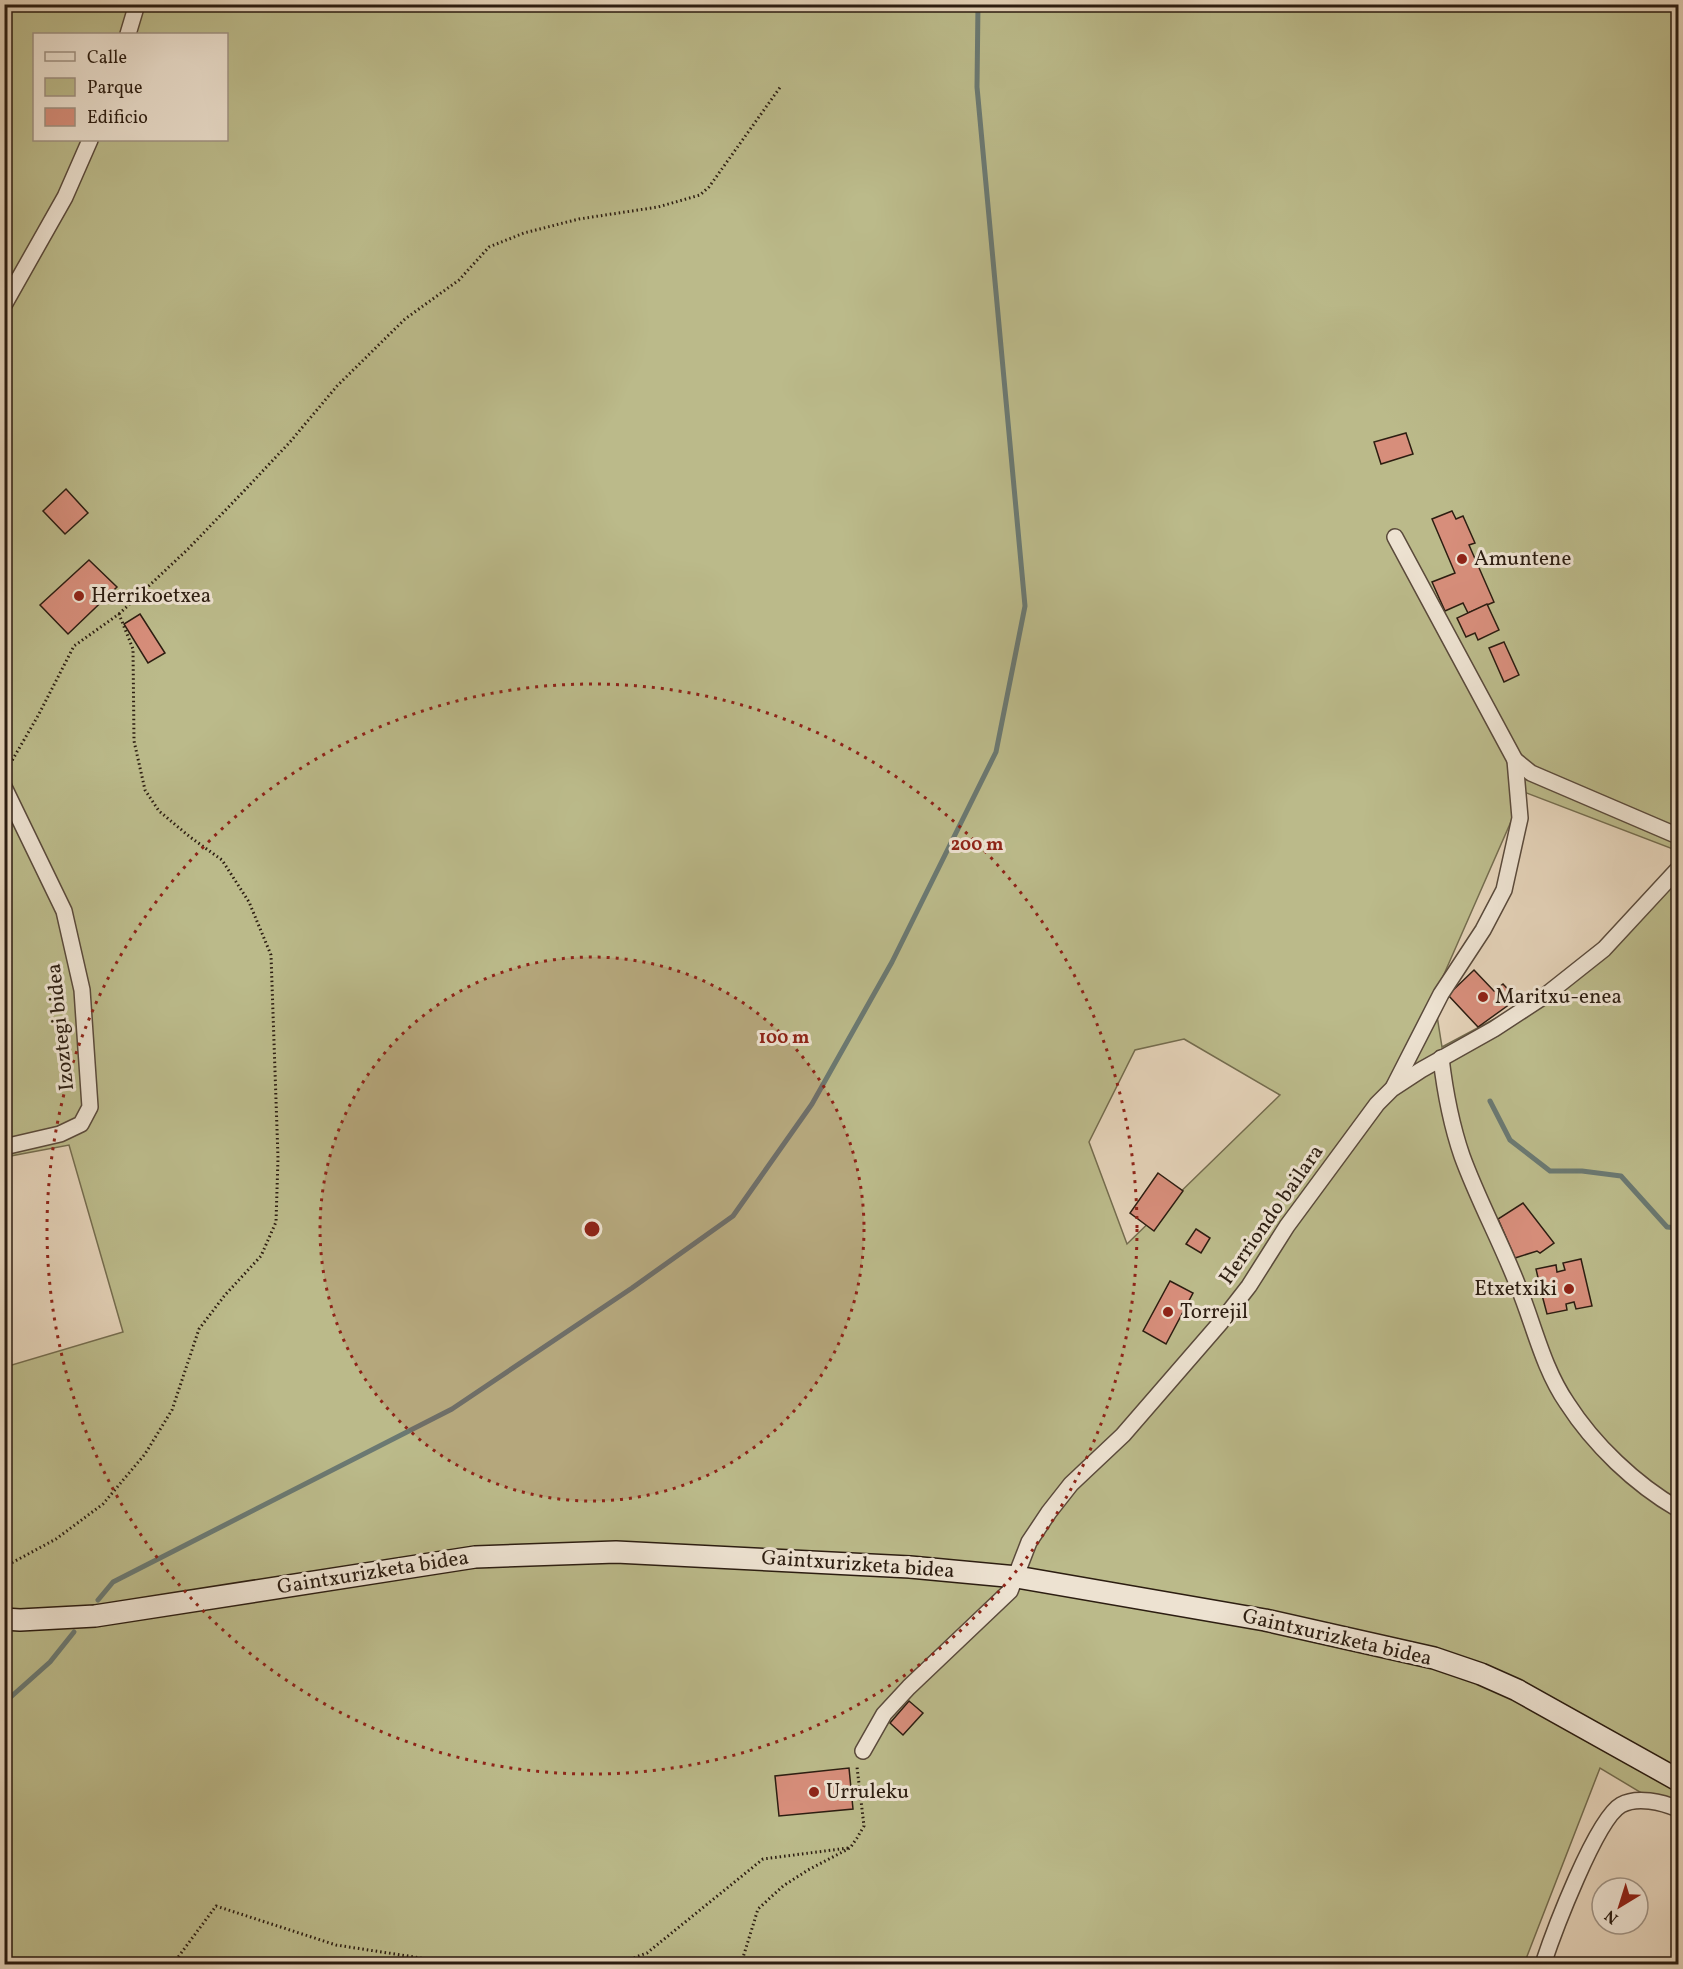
<svg xmlns="http://www.w3.org/2000/svg" width="1683" height="1969" font-family="Vollkorn,serif">
  <style>
    .green { fill: #bbba8a; stroke: #746c4e; stroke-width: 1.5; fill-rule: evenodd }
    .lines { fill: none; stroke-linecap: round; stroke-linejoin: round }
    .stream { stroke: #6b7972; stroke-width: 5 }
    .building { fill: #d78e7b; stroke: #2c1d11; stroke-width: 1.5 }
    .street-casing { stroke: #5a4a3b; stroke-width: 18 }
    .secondary-casing { stroke: #2c1d11; stroke-width: 24 }
    .path { stroke: #2c1d11; stroke-width: 3; stroke-dasharray: 1.5 3; stroke-linecap: butt }
    .street { stroke: #ede2d1; stroke-width: 15 }
    .secondary { stroke: #ede2d1; stroke-width: 21 }
    .ring { fill: none; stroke: #8f2418; stroke-width: 3; stroke-dasharray: 3 6 }
    .poi-dot { fill: #8f2418; stroke: #ede2d1; stroke-width: 2 }
    .labels { text-anchor: middle; dominant-baseline: central; stroke-width: 6; stroke-linejoin: round; paint-order: stroke }
    .poi-label { font-size: 21px; fill: #2c1d11; stroke: #ede2d1; text-anchor: start }
    .street-label { font-size: 21px; fill: #2c1d11; stroke: #ede2d1 }
    .centre { fill: #8f2418; stroke: #ede2d1; stroke-width: 3 }
    .ring-label { font-size: 18px; text-anchor: middle; font-weight: bold; fill: #8f2418; stroke: #ede2d1; stroke-width: 6; stroke-linejoin: round; paint-order: stroke }
  </style>
  <rect width="100%" height="100%" fill="#e4d2b8"/>
  <filter id="stains"><feTurbulence type="fractalNoise" baseFrequency=".00333" numOctaves="4"/><feColorMatrix values="0 0 0 0 .2 0 0 0 0 .09 0 0 0 0 .02 0 0 0 .5 -.17"/></filter>
  <radialGradient id="worn" r=".72"><stop offset=".6" stop-color="#630" stop-opacity="0"/><stop offset="1" stop-color="#630" stop-opacity=".3"/></radialGradient>
  <path class="green" d="M4,5H1678V851L1524,792L1434,997L1442,1047L1569,979L1678,861V1815L1600,1768L1524,1964H5V1367L123,1332L69,1145L5,1157ZM34,34H226V140H34ZM1184,1039L1280,1095L1127,1244L1089,1142L1135,1050Z"/>
  <g class="lines">
    <g class="stream">
      <polyline points="1490,1101 1510,1140 1550,1171 1582,1171 1621,1176 1667,1227 1678,1228"/>
      <polyline points="98,1600 113,1582 452,1409 632,1288 733,1216 812,1104 892,962 996,752 1025,606 977,87 978,4"/>
      <polyline points="4,1703 50,1662 74,1632"/>
    </g>
  </g>
  <g class="building">
    <polygon points="1406,433 1413,454 1381,464 1374,442"/>
    <polygon points="66,489 88,513 65,534 43,511"/>
    <polygon points="1452,511 1456,519 1463,516 1475,543 1469,545 1494,602 1468,613 1463,603 1445,611 1432,582 1455,573 1432,519"/>
    <polygon points="89,560 117,587 68,634 40,605"/>
    <polygon points="1487,604 1499,630 1478,640 1475,633 1466,637 1457,618"/>
    <polygon points="4,611 10,614 4,626"/>
    <polygon points="140,614 165,653 148,663 124,624"/>
    <polygon points="1504,642 1519,675 1504,682 1489,648"/>
    <polygon points="1474,970 1494,991 1503,984 1517,999 1478,1027 1448,995"/>
    <polygon points="1158,1173 1183,1191 1154,1231 1130,1213"/>
    <polygon points="1523,1203 1554,1243 1540,1253 1537,1251 1515,1258 1498,1219"/>
    <polygon points="1196,1229 1210,1238 1201,1253 1186,1244"/>
    <polygon points="1581,1259 1592,1306 1576,1309 1574,1302 1566,1304 1567,1310 1547,1314 1542,1295 1550,1293 1548,1284 1540,1286 1536,1269 1556,1265 1557,1272 1565,1270 1563,1263"/>
    <polygon points="1170,1281 1193,1293 1166,1344 1143,1331"/>
    <polygon points="909,1701 923,1713 903,1735 890,1723"/>
    <polygon points="849,1768 853,1809 779,1816 775,1776"/>
  </g>
  <g class="lines">
    <g class="street-casing">
      <g id="street">
        <polyline points="128,34 137,4"/>
        <polyline points="4,305 65,197 90,140"/>
        <polyline points="1395,537 1515,760 1531,773 1678,836"/>
        <polyline points="4,787 64,911 82,990 90,1107 81,1124 60,1134 4,1147"/>
        <path d="M1441,1058C1445,1092 1451,1124 1462,1156C1478,1200 1501,1242 1518,1286C1534,1325 1543,1368 1567,1403C1594,1445 1635,1484 1678,1509"/>
        <polyline points="1394,1086 1441,994 1483,930 1504,890 1520,818 1515,760"/>
        <polyline points="863,1751 884,1714 909,1687 1010,1591 1029,1542 1049,1512 1071,1484 1123,1435 1221,1322 1249,1286 1287,1226 1377,1104 1392,1089 1421,1070 1494,1029 1546,995 1604,949 1678,869"/>
        <path d="M1543,1964C1553,1934 1596,1819 1621,1805C1637,1796 1662,1802 1678,1809"/>
      </g>
    </g>
    <g class="secondary-casing">
      <polyline id="secondary" points="4,1619 20,1620 95,1616 475,1557 616,1552 910,1567 1017,1577 1265,1620 1434,1658 1481,1674 1517,1690 1678,1780"/>
    </g>
    <g class="path">
      <polyline points="119,614 188,549 243,492 290,442 337,386 405,319 459,280 489,247 524,233 579,219 658,207 700,195 709,187 781,86"/>
      <polyline points="4,1567 56,1539 103,1504 145,1454 172,1410 199,1329 225,1295 261,1256 276,1222 278,1158 271,955 249,902 222,860 190,837 159,811 145,790 134,741 133,649 119,614 74,646 39,714 6,771"/>
      <polyline points="173,1964 216,1906 336,1945 460,1964"/>
      <polyline points="617,1964 647,1953 763,1859 848,1848"/>
      <polyline points="741,1964 758,1909 783,1886 808,1870 850,1848 857,1838 864,1826 857,1767"/>
    </g>
    <use href="#street" class="street"/>
    <use href="#secondary" class="secondary"/>
  </g>
  <circle cx="592" cy="1229" r="272" fill="#8f2418" fill-opacity=".12"/>
  <g class="ring">
    <circle cx="592" cy="1229" r="272"/>
    <circle cx="592" cy="1229" r="545"/>
  </g>
  <g class="poi-dot">
    <circle cx="1462" cy="559" r="6"/>
    <circle cx="79" cy="596" r="6"/>
    <circle cx="1483" cy="997" r="6"/>
    <circle cx="1569" cy="1289" r="6"/>
    <circle cx="1168" cy="1312" r="6"/>
    <circle cx="814" cy="1792" r="6"/>
  </g>
  <g class="labels">
    <g class="poi-label">
      <text x="1474" y="559">Amuntene</text>
      <text x="91" y="596">Herrikoetxea</text>
      <text x="1495" y="997">Maritxu-enea</text>
      <text x="1557" y="1289" text-anchor="end">Etxetxiki</text>
      <text x="1180" y="1312">Torrejil</text>
      <text x="826" y="1792">Urruleku</text>
    </g>
    <g class="street-label">
      <text transform="translate(61 1027) rotate(-96)">Izoztegi bidea</text>
      <text transform="translate(1272 1215) rotate(-55)">Herriondo bailara</text>
      <text transform="translate(858 1565) rotate(4)">Gaintxurizketa bidea</text>
      <text transform="translate(373 1573) rotate(-9)">Gaintxurizketa bidea</text>
      <text transform="translate(1337 1638) rotate(13)">Gaintxurizketa bidea</text>
    </g>
  </g>
  <circle cx="592" cy="1229" r="9" class="centre"/>
  <g class="ring-label">
    <text x="977" y="850">200 m</text>
    <text x="784" y="1043">100 m</text>
  </g>
  <rect width="1683" height="1969" fill="none" stroke="#e4d2b8" stroke-width="24"/>
  <rect x="6" y="6" width="1671" height="1957" fill="none" stroke="#2c1d11" stroke-width="3"/>
  <rect x="12" y="12" width="1659" height="1945" fill="none" stroke="#2c1d11" stroke-width="1.5"/>
  <rect x="33" y="33" width="195" height="108" fill="#ede2d1" stroke="#a09384" stroke-width="1.5"/>
  <rect x="45" y="52" width="30" height="9" fill="#ede2d1" stroke="#a09384" stroke-width="1.5"/>
  <text x="87" y="63" font-size="18" fill="#2c1d11">Calle</text>
  <rect x="45" y="78" width="30" height="18" fill="#bbba8a" stroke="#a09384" stroke-width="1.5"/>
  <text x="87" y="93" font-size="18" fill="#2c1d11">Parque</text>
  <rect x="45" y="108" width="30" height="18" fill="#d78e7b" stroke="#a09384" stroke-width="1.5"/>
  <text x="87" y="123" font-size="18" fill="#2c1d11">Edificio</text>
  <g transform="translate(1620 1906) rotate(218)"><circle r="28" fill="#ede2d1" stroke="#a09384" stroke-width="1.5"/>
  <path d="M0-4.5L10 22L0 15L-10 22Z" fill="#8f2418"/>
  <text y="-9" font-size="16" font-weight="bold" text-anchor="middle" fill="#2c1d11">N</text>
  </g>
  <rect width="100%" height="100%" filter="url(#stains)"/>
  <rect width="100%" height="100%" fill="url(#worn)"/>
</svg>
